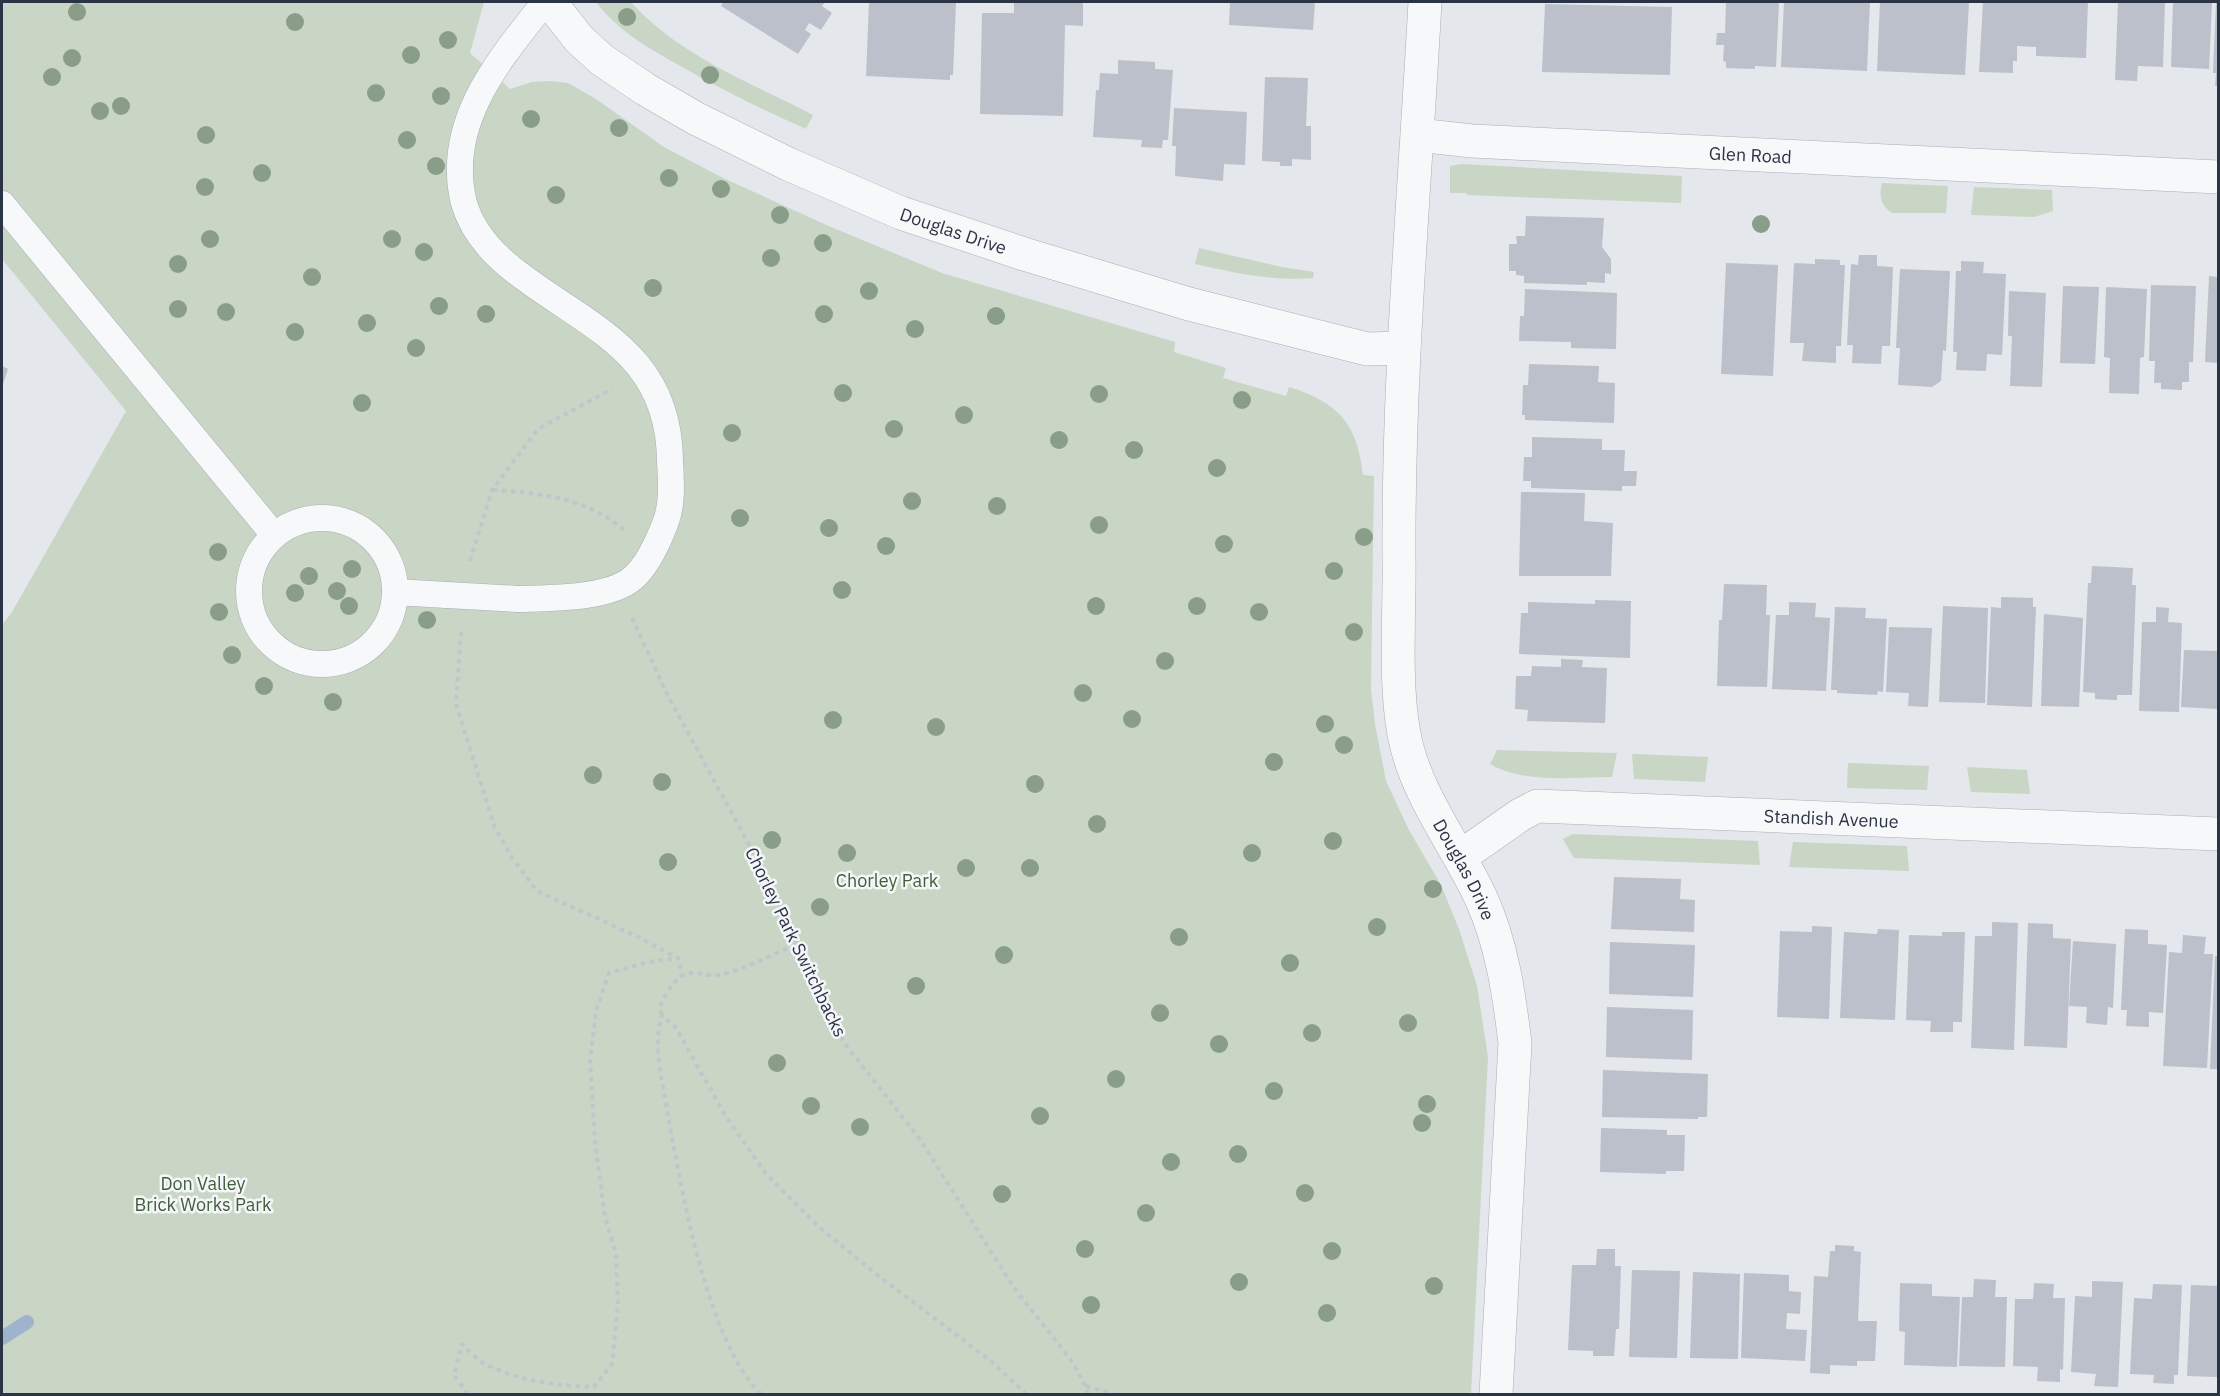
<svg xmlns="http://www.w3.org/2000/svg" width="2220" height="1396" font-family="'IBM Plex Sans',sans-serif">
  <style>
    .green { fill: #c9d6c5 }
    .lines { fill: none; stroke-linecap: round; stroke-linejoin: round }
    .stream { stroke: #9fb4cc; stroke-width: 14 }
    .building { fill: #bbc0ca }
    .service-casing { stroke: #a9aeb7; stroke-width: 27 }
    .minor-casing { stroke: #a9aeb7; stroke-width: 34 }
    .path { stroke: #c2c5cb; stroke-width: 4; stroke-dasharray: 4.5 4.5; stroke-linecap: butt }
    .service { stroke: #f7f8fa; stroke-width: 26 }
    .minor { stroke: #f7f8fa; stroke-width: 33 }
    .service-bridge-casing { stroke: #a9aeb7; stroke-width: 27; stroke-linecap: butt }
    .service-bridge { stroke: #f7f8fa; stroke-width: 26 }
    .tree { fill: #899d89 }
    .labels { text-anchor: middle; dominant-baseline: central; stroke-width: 5; stroke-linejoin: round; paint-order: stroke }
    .street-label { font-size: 18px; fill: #2b3445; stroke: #f4f6f9 }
    .park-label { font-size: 18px; fill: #3f6138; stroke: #f4f6f9 }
  </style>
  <rect width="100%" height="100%" fill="#e4e7ec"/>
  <g class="green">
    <path d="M2,2H484L470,53L510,89L532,82L550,81L568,83L596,99L664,147L723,178L831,227L942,273L1175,342L1174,352L1226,368L1223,378L1286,396L1289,387C1339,403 1357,423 1363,475L1374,476L1371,689L1375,724L1386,781L1409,830L1441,885L1459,929L1477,986L1488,1057L1471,1394H2V625L12,612L126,411L2,259Z"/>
    <path d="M596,2H631C678,55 751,83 813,115L806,129C767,112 729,93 691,72C656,52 621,35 596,2Z"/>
    <polygon points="1461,164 1682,176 1681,203 1467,195 1467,193 1450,193 1450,166"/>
    <path d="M1882,183L1948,186L1946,213H1892C1880,205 1879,196 1882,183Z"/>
    <polygon points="1974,187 2052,190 2053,211 2034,217 1971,215"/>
    <path d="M1199,248L1282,267L1314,272L1313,278C1272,281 1235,273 1195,264Z"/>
    <path d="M1497,750L1617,753L1612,777C1572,777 1525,784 1490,764Z"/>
    <polygon points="1632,754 1708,757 1705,782 1634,779"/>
    <polygon points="1848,763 1929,766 1927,790 1847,788"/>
    <polygon points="1967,767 2027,770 2030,794 1971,792"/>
    <polygon points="1573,834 1758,841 1760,865 1574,858 1563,839"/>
    <polygon points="1793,842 1907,846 1909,871 1789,867"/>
  </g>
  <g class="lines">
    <polyline class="stream" points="2,1338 27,1322"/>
  </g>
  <g class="building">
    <polygon points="723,2 825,2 822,6 832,13 821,30 809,23 805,30 811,34 798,54 721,6"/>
    <polygon points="869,2 956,2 953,75 950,75 950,80 866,76"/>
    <polygon points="1014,2 1083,2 1083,26 1065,25 1063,116 980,114 982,13 1014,13"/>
    <polygon points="1230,2 1315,2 1313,30 1229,25"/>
    <polygon points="1726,2 1779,2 1776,67 1755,66 1755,69 1726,68 1726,62 1723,61 1724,45 1716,45 1717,33 1725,33"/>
    <polygon points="1784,2 1870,2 1867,71 1781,67"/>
    <polygon points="1880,2 1969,2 1965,75 1877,71"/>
    <polygon points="1983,2 2088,2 2086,58 2036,56 2036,47 2017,46 2017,61 2013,61 2013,73 1979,72"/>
    <polygon points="2118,2 2165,2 2163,67 2138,66 2137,81 2115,80"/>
    <polygon points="2173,2 2212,2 2209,69 2171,67"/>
    <polygon points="2216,2 2218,2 2218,86 2215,86 2216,73 2213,73"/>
    <polygon points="1545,4 1672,7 1670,75 1542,72"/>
    <polygon points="1118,60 1155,62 1155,69 1173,70 1168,140 1163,140 1162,148 1141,147 1142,140 1093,137 1096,90 1099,90 1100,73 1118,74"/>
    <polygon points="1265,77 1308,78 1306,126 1311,126 1311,160 1292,159 1292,166 1280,166 1280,162 1262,161"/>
    <polygon points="1174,108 1247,112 1245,165 1224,164 1223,181 1175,176 1176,146 1172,146"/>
    <polygon points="1526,216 1604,218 1602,247 1611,259 1611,274 1605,273 1605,283 1587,282 1587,285 1524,283 1524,276 1516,275 1516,271 1509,271 1509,244 1517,244 1516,236 1525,236"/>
    <polygon points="1859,255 1877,255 1877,266 1893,267 1890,346 1882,346 1881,364 1852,363 1853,345 1847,345 1851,264 1858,265"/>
    <polygon points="1815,259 1840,260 1840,265 1845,265 1841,346 1836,346 1836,363 1802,361 1804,343 1790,343 1794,263 1815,264"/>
    <polygon points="1961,261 1984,262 1983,273 2006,274 2002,355 1987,354 1986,371 1956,370 1957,352 1953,352 1956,271 1961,271"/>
    <polygon points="1726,263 1778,265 1773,376 1721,374"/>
    <polygon points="1900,269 1950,271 1946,351 1943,350 1941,381 1932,387 1898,385 1900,348 1896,348"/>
    <polygon points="2209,276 2218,277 2218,363 2205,362"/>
    <polygon points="2151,285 2196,286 2193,362 2189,362 2189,382 2182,382 2182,390 2161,389 2161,383 2154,383 2155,361 2149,361"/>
    <polygon points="2063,286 2099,287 2095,364 2060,363"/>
    <polygon points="2106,287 2147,289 2144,357 2140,358 2139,394 2109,393 2110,358 2104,357"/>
    <polygon points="1525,289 1617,293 1616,349 1571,348 1571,342 1519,341 1520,316 1524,316"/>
    <polygon points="2009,291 2046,293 2042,387 2010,386 2012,336 2008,336"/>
    <polygon points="1529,364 1599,366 1598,382 1615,383 1614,423 1525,420 1525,415 1522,415 1523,385 1528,385"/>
    <polygon points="2,366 8,369 2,387"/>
    <polygon points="1532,437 1602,439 1602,450 1625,450 1624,471 1637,471 1636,486 1622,486 1622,491 1531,488 1531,481 1523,481 1524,457 1532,457"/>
    <polygon points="1521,492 1585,493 1584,521 1613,523 1611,576 1519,576"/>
    <polygon points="2092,566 2133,568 2132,585 2136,585 2132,695 2117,695 2117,700 2095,699 2095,693 2083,692 2088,583 2091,583"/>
    <polygon points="1724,584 1767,585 1766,615 1770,615 1767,687 1717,686 1719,620 1722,620"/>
    <polygon points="2001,597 2033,598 2033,607 2036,607 2032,707 1987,705 1991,607 2001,608"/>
    <polygon points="1595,600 1631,601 1630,658 1519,654 1521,613 1528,613 1528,602 1595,604"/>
    <polygon points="1789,602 1816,603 1815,617 1830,618 1826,691 1772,689 1776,615 1789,615"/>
    <polygon points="1943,606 1988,608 1985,703 1939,702"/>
    <polygon points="1835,607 1866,608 1865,618 1887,619 1883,692 1878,691 1877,695 1837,693 1837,690 1831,690"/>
    <polygon points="2156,607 2169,608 2168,622 2182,623 2179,712 2139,711 2142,622 2156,622"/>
    <polygon points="2044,614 2083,618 2079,707 2041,706"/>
    <polygon points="1889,627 1932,628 1928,707 1908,706 1909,693 1886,692"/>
    <polygon points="2184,650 2218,651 2218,709 2181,707"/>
    <polygon points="1561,659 1583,660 1582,667 1607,668 1605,723 1527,721 1528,710 1515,709 1516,676 1531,676 1532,666 1561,667"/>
    <polygon points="1614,877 1681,879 1680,899 1695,900 1694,932 1611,929"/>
    <polygon points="1992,922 2018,923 2014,1050 1971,1048 1975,936 1992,936"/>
    <polygon points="2028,923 2053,924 2053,938 2071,939 2067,1048 2024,1046"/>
    <polygon points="1812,926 1832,927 1829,1019 1777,1017 1780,931 1812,932"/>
    <polygon points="1878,929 1899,930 1895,1020 1840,1018 1844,932 1877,934"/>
    <polygon points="2125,929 2148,930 2148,944 2167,945 2163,1013 2149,1012 2149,1027 2126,1026 2127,1010 2121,1010"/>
    <polygon points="1942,932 1965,932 1962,1022 1953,1022 1953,1032 1930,1032 1931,1021 1906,1020 1909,935 1942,936"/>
    <polygon points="2183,935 2206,937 2204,954 2213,954 2207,1068 2163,1066 2169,952 2182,953"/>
    <polygon points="2073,941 2116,944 2113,1008 2108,1007 2107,1025 2086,1023 2087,1007 2069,1006"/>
    <polygon points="1610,942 1695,945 1693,997 1609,994"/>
    <polygon points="2215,956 2218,956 2218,1069 2210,1069"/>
    <polygon points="1607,1007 1693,1010 1692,1060 1606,1057"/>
    <polygon points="1603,1070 1708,1074 1707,1117 1698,1117 1698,1119 1602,1117"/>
    <polygon points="1601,1128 1667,1130 1667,1135 1685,1135 1684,1171 1666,1171 1666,1174 1600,1172"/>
    <polygon points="1835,1245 1854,1246 1854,1251 1861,1252 1858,1321 1877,1321 1875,1361 1857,1361 1857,1366 1830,1365 1830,1374 1810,1373 1814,1276 1828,1277 1830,1251 1835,1251"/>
    <polygon points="1597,1249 1615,1249 1615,1266 1621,1266 1619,1329 1616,1329 1614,1356 1593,1356 1593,1351 1568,1350 1572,1265 1596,1265"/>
    <polygon points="1632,1270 1680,1271 1677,1358 1629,1357"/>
    <polygon points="1693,1272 1740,1274 1738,1359 1690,1358"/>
    <polygon points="1744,1273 1789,1275 1789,1291 1801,1292 1800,1314 1787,1313 1786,1329 1807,1330 1805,1361 1741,1358"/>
    <polygon points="1974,1279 1996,1280 1995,1297 2007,1297 2005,1367 1959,1366 1962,1297 1973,1297"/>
    <polygon points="2092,1281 2123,1282 2118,1387 2094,1386 2096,1374 2071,1372 2075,1296 2092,1297"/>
    <polygon points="1900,1283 1932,1284 1932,1296 1960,1297 1957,1367 1904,1365 1905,1332 1899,1331"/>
    <polygon points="2034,1283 2054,1284 2053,1298 2065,1298 2063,1370 2060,1369 2060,1382 2037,1381 2038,1367 2013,1366 2015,1299 2033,1299"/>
    <polygon points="2153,1284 2182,1285 2178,1375 2174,1375 2174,1384 2153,1383 2154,1375 2130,1374 2134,1298 2152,1299"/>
    <polygon points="2191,1285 2218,1286 2218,1377 2187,1376"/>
  </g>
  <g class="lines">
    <g class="service-casing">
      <g id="service">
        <polyline points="2,204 274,535"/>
        <circle cx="322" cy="591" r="73"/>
        <polyline points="395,592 447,595"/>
        <path d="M519,599C549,598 609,599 633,578C648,565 658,542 665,524C673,505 671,481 670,461C669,351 588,328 515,271C493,254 472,231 464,203C444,123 499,60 545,2"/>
      </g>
    </g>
    <g class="minor-casing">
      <g id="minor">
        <path id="s1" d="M550,2L579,39L602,60L645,89L695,118L788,164L901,213L1024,254L1189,304L1367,349L1404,348"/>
        <path id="s2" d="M1425,2C1415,187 1398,372 1399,557C1400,613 1394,680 1404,734C1415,794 1456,844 1481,898C1502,944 1509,994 1515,1043L1496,1394"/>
        <path id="s3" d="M1418,135L1472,141L2218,177"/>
        <path id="s4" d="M1460,857L1520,815L1537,806L2218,834"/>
      </g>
    </g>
    <g class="path">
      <path d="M493,490C541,493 588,498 625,531"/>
      <polyline points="470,561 492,490 538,429 612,389"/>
      <polyline points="632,618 667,694 780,902 822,1003 845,1044 919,1138 1014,1288 1071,1360 1085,1385 1088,1394"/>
      <polyline points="461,632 456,704 495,828 513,859 537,891 638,937 678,958 682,976"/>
      <path d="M662,1015C659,1006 661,1002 666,994C689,957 698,982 727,973C751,966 774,954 797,944"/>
      <polyline points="1086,1386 1113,1394"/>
      <path d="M468,1394L454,1375L462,1344C469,1351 478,1361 487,1365C519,1381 559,1386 594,1387L612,1364L618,1305L616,1254L605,1217L595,1141L590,1061L596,1011L609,973L648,962L678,958"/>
      <path d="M761,1394C744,1377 733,1356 723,1333C695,1265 681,1187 668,1115C663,1086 652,1043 662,1015L676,1028L725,1115L766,1174L820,1228L880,1277L991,1361L1026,1394"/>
    </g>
    <use href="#service" class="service"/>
    <use href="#minor" class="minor"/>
    <g class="service-bridge-casing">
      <polyline id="service-bridge" points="447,595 519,599"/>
    </g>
    <use href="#service-bridge" class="service-bridge"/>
  </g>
  <g class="tree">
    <circle cx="77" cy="12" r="9"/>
    <circle cx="627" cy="17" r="9"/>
    <circle cx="295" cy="22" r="9"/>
    <circle cx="448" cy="40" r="9"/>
    <circle cx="411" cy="55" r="9"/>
    <circle cx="72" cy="58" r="9"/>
    <circle cx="710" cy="75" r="9"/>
    <circle cx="52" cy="77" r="9"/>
    <circle cx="376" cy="93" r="9"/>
    <circle cx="441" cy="96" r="9"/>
    <circle cx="121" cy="106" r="9"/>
    <circle cx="100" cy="111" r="9"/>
    <circle cx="531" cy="119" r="9"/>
    <circle cx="619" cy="128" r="9"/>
    <circle cx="206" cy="135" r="9"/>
    <circle cx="407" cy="140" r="9"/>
    <circle cx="436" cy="166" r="9"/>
    <circle cx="262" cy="173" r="9"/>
    <circle cx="669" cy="178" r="9"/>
    <circle cx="205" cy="187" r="9"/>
    <circle cx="721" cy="189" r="9"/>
    <circle cx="556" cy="195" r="9"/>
    <circle cx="780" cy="215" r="9"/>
    <circle cx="1761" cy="224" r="9"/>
    <circle cx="210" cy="239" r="9"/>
    <circle cx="392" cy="239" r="9"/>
    <circle cx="823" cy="243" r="9"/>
    <circle cx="424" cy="252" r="9"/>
    <circle cx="771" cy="258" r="9"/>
    <circle cx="178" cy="264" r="9"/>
    <circle cx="312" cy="277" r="9"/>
    <circle cx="653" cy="288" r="9"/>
    <circle cx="869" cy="291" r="9"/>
    <circle cx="439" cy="306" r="9"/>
    <circle cx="178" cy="309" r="9"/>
    <circle cx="226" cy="312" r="9"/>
    <circle cx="486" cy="314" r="9"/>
    <circle cx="824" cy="314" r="9"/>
    <circle cx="996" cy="316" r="9"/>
    <circle cx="367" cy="323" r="9"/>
    <circle cx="915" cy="329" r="9"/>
    <circle cx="295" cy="332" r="9"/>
    <circle cx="416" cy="348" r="9"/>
    <circle cx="843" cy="393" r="9"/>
    <circle cx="1099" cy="394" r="9"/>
    <circle cx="1242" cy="400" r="9"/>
    <circle cx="362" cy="403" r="9"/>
    <circle cx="964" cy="415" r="9"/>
    <circle cx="894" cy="429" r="9"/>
    <circle cx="732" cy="433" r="9"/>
    <circle cx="1059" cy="440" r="9"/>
    <circle cx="1134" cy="450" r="9"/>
    <circle cx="1217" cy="468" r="9"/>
    <circle cx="912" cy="501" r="9"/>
    <circle cx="997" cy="506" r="9"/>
    <circle cx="740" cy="518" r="9"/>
    <circle cx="1099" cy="525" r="9"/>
    <circle cx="829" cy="528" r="9"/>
    <circle cx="1364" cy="537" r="9"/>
    <circle cx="1224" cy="544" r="9"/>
    <circle cx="886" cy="546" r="9"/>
    <circle cx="218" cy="552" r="9"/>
    <circle cx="352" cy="569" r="9"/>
    <circle cx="1334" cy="571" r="9"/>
    <circle cx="309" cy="576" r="9"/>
    <circle cx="842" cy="590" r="9"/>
    <circle cx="337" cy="591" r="9"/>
    <circle cx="295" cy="593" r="9"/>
    <circle cx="349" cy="606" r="9"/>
    <circle cx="1096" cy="606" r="9"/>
    <circle cx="1197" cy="606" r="9"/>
    <circle cx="219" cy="612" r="9"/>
    <circle cx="1259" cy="612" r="9"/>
    <circle cx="427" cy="620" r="9"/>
    <circle cx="1354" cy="632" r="9"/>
    <circle cx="232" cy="655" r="9"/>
    <circle cx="1165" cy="661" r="9"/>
    <circle cx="264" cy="686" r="9"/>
    <circle cx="1083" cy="693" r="9"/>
    <circle cx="333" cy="702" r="9"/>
    <circle cx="1132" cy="719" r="9"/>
    <circle cx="833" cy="720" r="9"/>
    <circle cx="1325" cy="724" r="9"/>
    <circle cx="936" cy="727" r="9"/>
    <circle cx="1344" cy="745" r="9"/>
    <circle cx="1274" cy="762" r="9"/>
    <circle cx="593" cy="775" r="9"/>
    <circle cx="662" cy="782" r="9"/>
    <circle cx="1035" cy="784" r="9"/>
    <circle cx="1097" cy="824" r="9"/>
    <circle cx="772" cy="840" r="9"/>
    <circle cx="1333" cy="841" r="9"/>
    <circle cx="847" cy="853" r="9"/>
    <circle cx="1252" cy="853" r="9"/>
    <circle cx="668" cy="862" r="9"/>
    <circle cx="966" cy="868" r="9"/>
    <circle cx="1030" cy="868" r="9"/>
    <circle cx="1433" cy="889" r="9"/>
    <circle cx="820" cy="907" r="9"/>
    <circle cx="1377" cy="927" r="9"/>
    <circle cx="1179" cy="937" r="9"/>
    <circle cx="1004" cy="955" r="9"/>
    <circle cx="1290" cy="963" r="9"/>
    <circle cx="916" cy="986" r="9"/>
    <circle cx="1160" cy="1013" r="9"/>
    <circle cx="1408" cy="1023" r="9"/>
    <circle cx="1312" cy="1033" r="9"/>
    <circle cx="1219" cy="1044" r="9"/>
    <circle cx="777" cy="1063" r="9"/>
    <circle cx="1116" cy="1079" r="9"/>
    <circle cx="1274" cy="1091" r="9"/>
    <circle cx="1427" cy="1104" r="9"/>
    <circle cx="811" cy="1106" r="9"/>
    <circle cx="1040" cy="1116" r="9"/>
    <circle cx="1422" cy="1123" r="9"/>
    <circle cx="860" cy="1127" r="9"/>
    <circle cx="1238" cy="1154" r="9"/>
    <circle cx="1171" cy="1162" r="9"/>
    <circle cx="1305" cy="1193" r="9"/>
    <circle cx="1002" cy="1194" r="9"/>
    <circle cx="1146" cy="1213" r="9"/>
    <circle cx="1085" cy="1249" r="9"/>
    <circle cx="1332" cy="1251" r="9"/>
    <circle cx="1239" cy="1282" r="9"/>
    <circle cx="1434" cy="1286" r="9"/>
    <circle cx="1091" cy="1305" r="9"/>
    <circle cx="1327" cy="1313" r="9"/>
  </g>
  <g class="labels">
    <g class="street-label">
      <text stroke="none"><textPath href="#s3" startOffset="333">Glen Road</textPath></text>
      <text stroke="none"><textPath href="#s1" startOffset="470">Douglas Drive</textPath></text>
      <text stroke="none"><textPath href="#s4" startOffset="387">Standish Avenue</textPath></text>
      <text stroke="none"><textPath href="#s2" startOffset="882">Douglas Drive</textPath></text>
      <text transform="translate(796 942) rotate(64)">Chorley Park Switchbacks</text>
    </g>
    <g class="park-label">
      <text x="887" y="880">Chorley Park</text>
      <text x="203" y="1183">Don Valley<tspan x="203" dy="21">Brick Works Park</tspan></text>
    </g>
  </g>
  <rect width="2220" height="1396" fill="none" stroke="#2b3445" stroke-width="6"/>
</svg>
